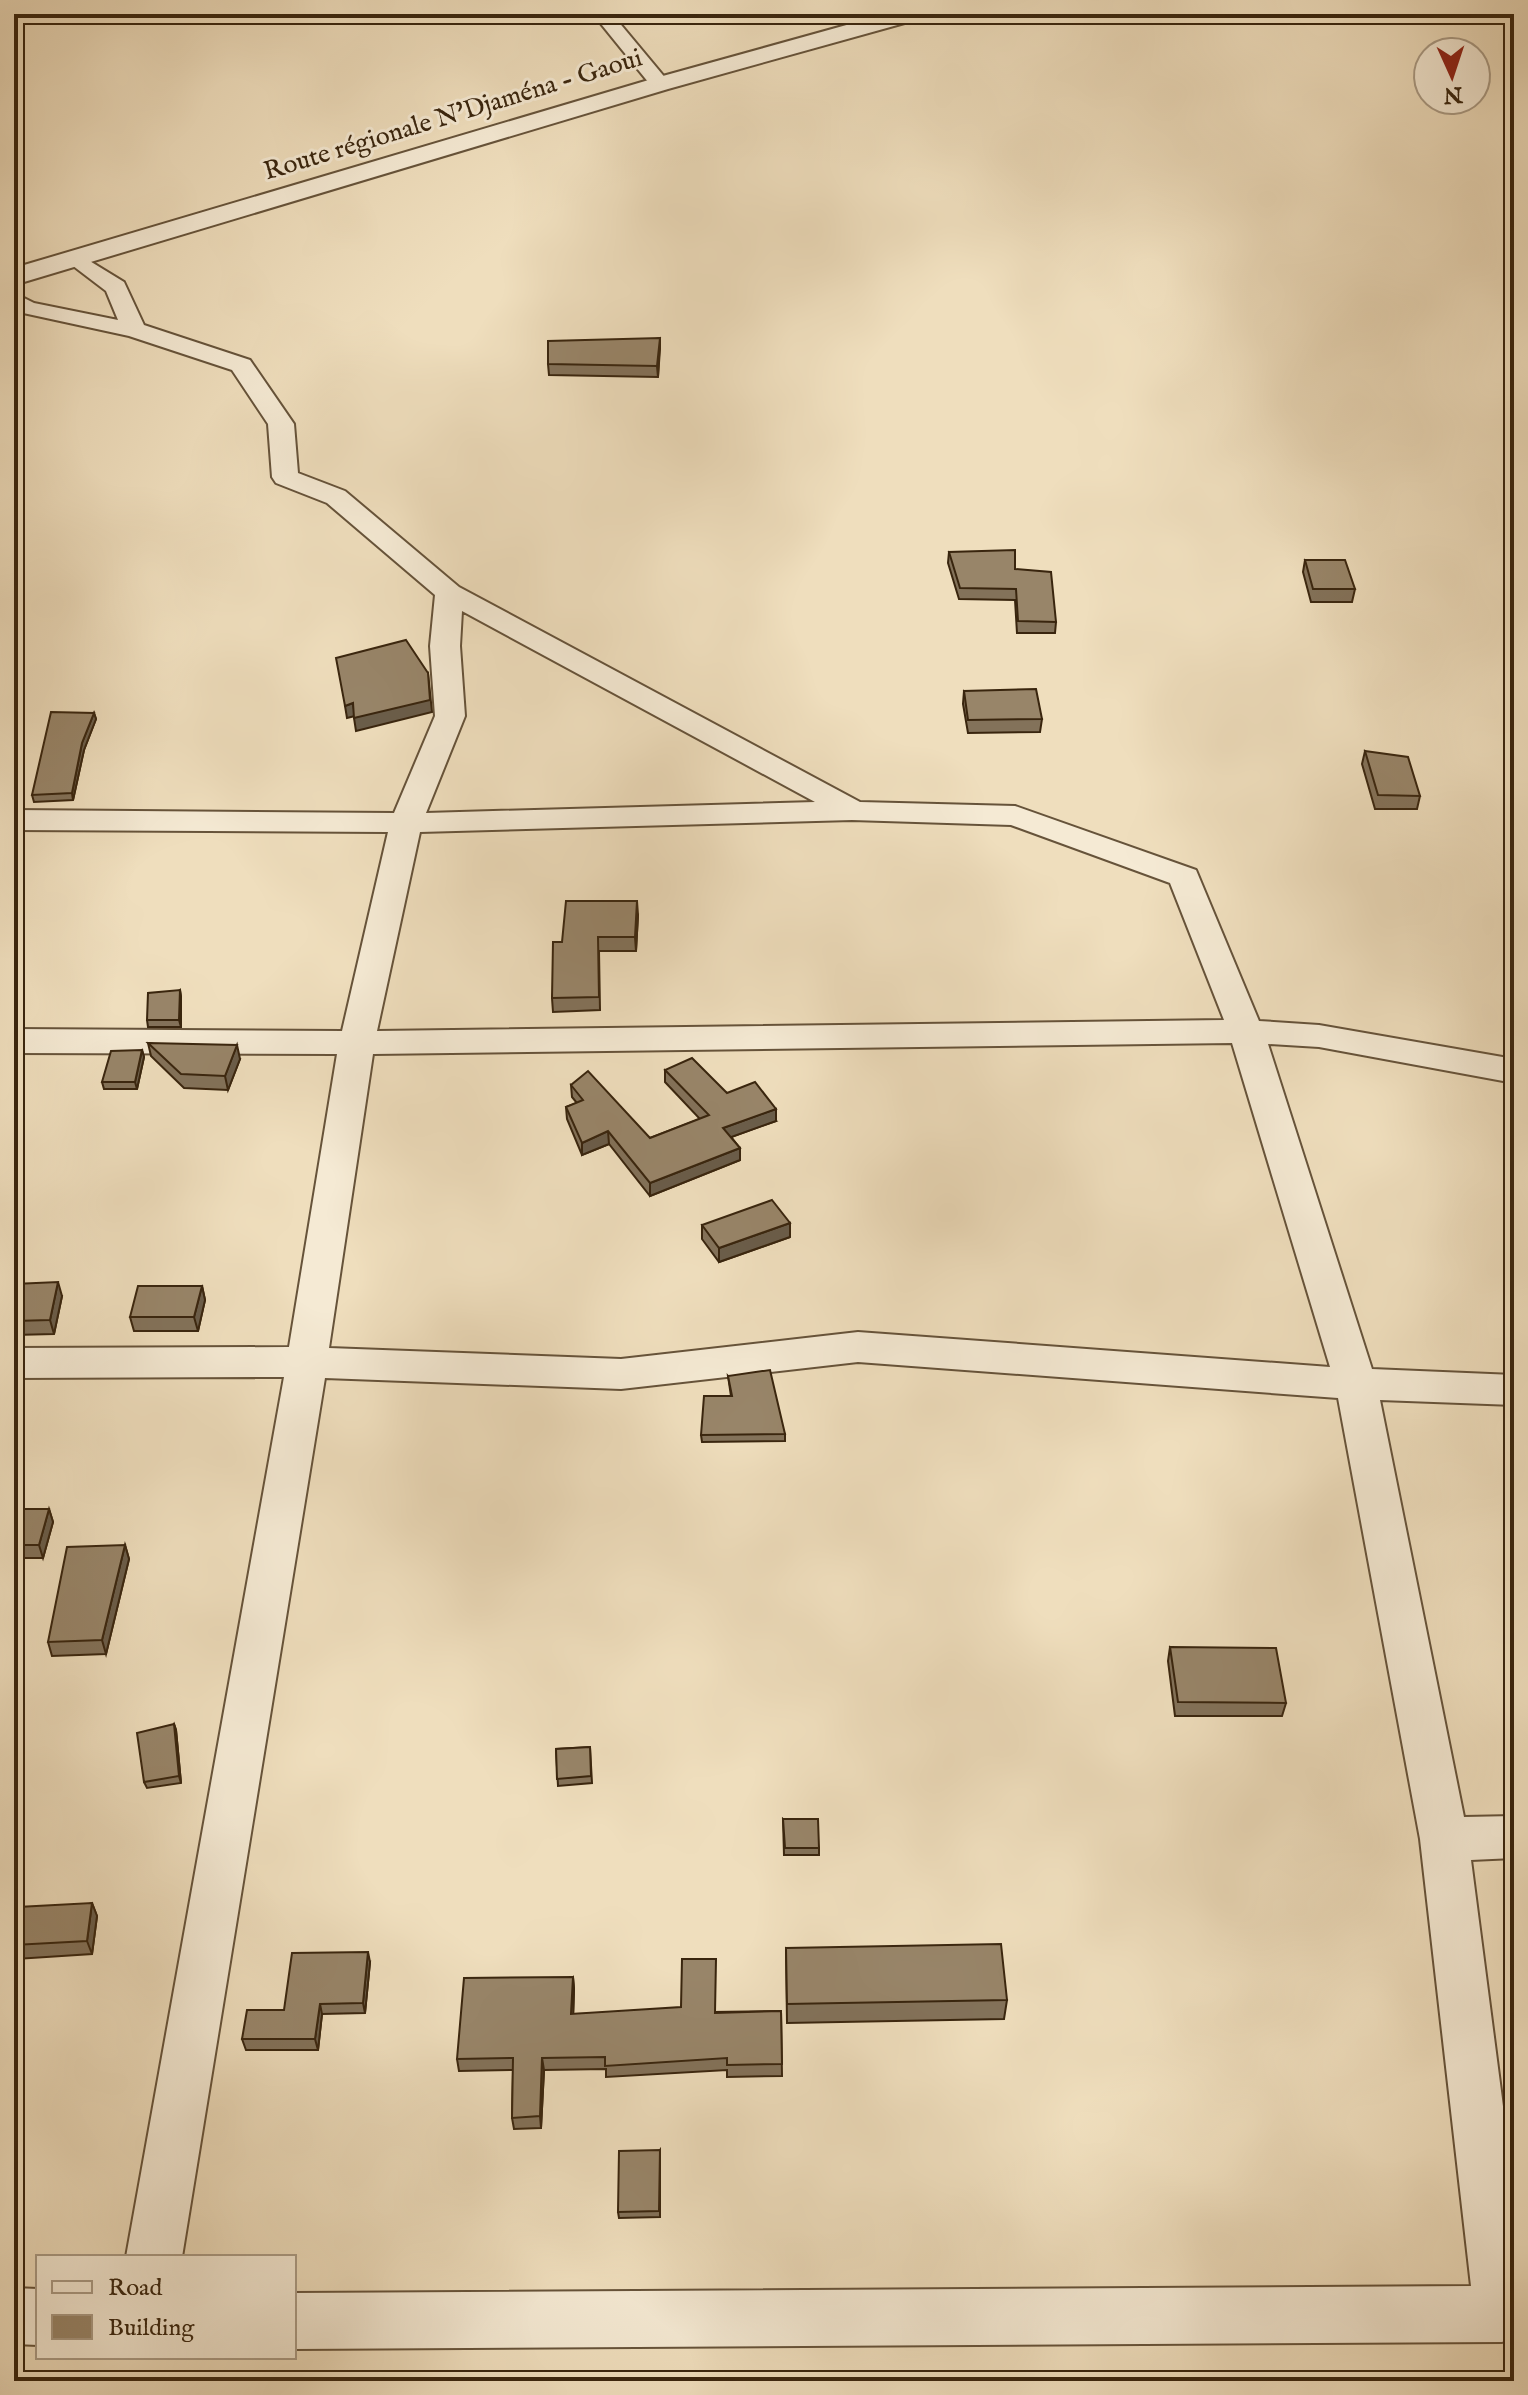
<svg xmlns="http://www.w3.org/2000/svg" width="1528" height="2395" font-family="'IM FELL English',serif">
  <style>
    .lines { fill: none; stroke-linecap: round; stroke-linejoin: round }
    .minor-casing { stroke: #66533a; stroke-width: 4 }
    .tertiary-casing { stroke: #66533a; stroke-width: 4 }
    .minor { fill: #f5ead4; fill-rule: evenodd }
    .tertiary { fill: #f5ead4; fill-rule: evenodd }
    .wall { fill: #83725a; stroke: #39250e; stroke-width: 2 }
    .shaded-wall { fill: #6a5d4a; stroke: #39250e; stroke-width: 2 }
    .building { fill: #988569; stroke: #39250e; stroke-width: 2 }
    .labels { text-anchor: middle; dominant-baseline: central; stroke-width: 6; stroke-linejoin: round; paint-order: stroke }
    .far-street-label { font-size: 26px; fill: #39250e; stroke: #f5ead4 }
  </style>
  <rect width="100%" height="100%" fill="#efdebd"/>
  <filter id="stains"><feTurbulence type="fractalNoise" baseFrequency=".0025" numOctaves="4"/><feColorMatrix values="0 0 0 0 .2 0 0 0 0 .09 0 0 0 0 .02 0 0 0 .5 -.17"/></filter>
  <radialGradient id="worn" r=".72"><stop offset=".6" stop-color="#630" stop-opacity="0"/><stop offset="1" stop-color="#630" stop-opacity=".3"/></radialGradient>
  <g class="lines">
    <g class="minor-casing">
      <g id="minor">
        <polygon points="593,14 612,14 667,80 670,84 667,88 653,88"/>
        <path d="M75,252L124,282L144,325L250,360L294,424L298,473L345,491L459,587L860,802L1015,806L1196,870L1259,1021L1319,1025L1514,1059V1083L1319,1047L1268,1044L1372,1369L1514,1375V1405L1380,1400L1464,1817L1514,1816V1858L1471,1860L1514,2191V2337L1502,2342L294,2349V2293L1471,2286L1420,1839L1338,1398L858,1362L621,1389L325,1378L182,2257H126L284,1377L14,1378V1348L289,1347L337,1054L14,1053V1029L342,1031L388,832L14,830V810L394,813L435,716L430,646L435,595L327,503L276,483L272,477L268,424L232,370L129,336L14,311V293L34,303L118,320L106,291L64,259ZM462,611L815,802L426,813L465,716L460,646ZM852,820L1011,825L1170,883L1224,1020L377,1031L420,832ZM1232,1043L1330,1367L858,1332L621,1359L329,1348L373,1054Z"/>
        <polygon points="14,2288 38,2289 38,2345 14,2344"/>
      </g>
    </g>
    <g class="tertiary-casing">
      <polygon id="tertiary" points="886,14 922,14 919,19 668,89 14,285 14,268 652,79"/>
    </g>
    <use href="#minor" class="minor"/>
    <use href="#tertiary" class="tertiary"/>
  </g>
  <g class="wall">
    <polygon points="660,338 658,377 549,375 548,364"/>
    <polygon points="949,552 1015,569 1056,622 1055,633 1017,633 1015,600 959,599 948,563"/>
    <polygon points="1305,560 1355,589 1352,602 1311,602 1303,572"/>
    <polygon points="964,691 1042,719 1040,732 968,733 963,704"/>
    <polygon points="94,713 96,719 84,750 73,800 34,802 32,795"/>
    <polygon points="1365,751 1420,796 1417,809 1375,809 1362,764"/>
    <polygon points="638,915 636,951 599,951 600,1010 553,1012 552,998 562,942"/>
    <polygon points="180,990 181,997 181,1027 148,1027 147,1020"/>
    <polygon points="148,1043 240,1059 228,1090 184,1088 151,1056"/>
    <polygon points="142,1050 144,1057 137,1089 104,1089 102,1082"/>
    <polygon points="665,1070 727,1093 776,1121 731,1137 740,1148 740,1160 650,1196 609,1144 582,1155 567,1119 566,1107 577,1103 572,1097 571,1085 650,1138 700,1119 665,1082"/>
    <polygon points="702,1225 790,1237 719,1262 702,1239"/>
    <polygon points="14,1284 62,1296 54,1334 14,1335"/>
    <polygon points="202,1286 205,1300 198,1331 134,1331 130,1317"/>
    <polygon points="728,1376 785,1434 785,1441 702,1442 701,1435 731,1396"/>
    <polygon points="14,1509 49,1509 53,1522 43,1558 14,1558"/>
    <polygon points="125,1545 129,1559 106,1654 52,1656 48,1642"/>
    <polygon points="1170,1647 1286,1703 1282,1716 1175,1716 1168,1661"/>
    <polygon points="174,1724 176,1730 181,1783 147,1788 144,1782"/>
    <polygon points="590,1747 592,1783 558,1786 556,1749"/>
    <polygon points="783,1819 819,1848 819,1855 784,1855"/>
    <polygon points="92,1903 97,1916 92,1954 16,1959 14,1953 14,1928"/>
    <polygon points="786,1948 1007,2000 1004,2019 787,2023"/>
    <polygon points="370,1962 365,2013 322,2014 318,2050 246,2050 242,2039 284,2010"/>
    <polygon points="573,1977 574,1989 573,2014 781,2011 782,2076 727,2077 727,2070 606,2077 606,2069 544,2070 541,2128 514,2129 512,2118 513,2070 459,2071 457,2059"/>
    <polygon points="660,2150 660,2217 619,2218 618,2212"/>
  </g>
  <g class="shaded-wall">
    <polygon points="660,338 660,349 658,377 657,366"/>
    <polygon points="428,673 432,712 356,731 354,718"/>
    <polygon points="353,703 355,716 347,718 345,706"/>
    <polygon points="94,713 96,719 84,750 73,800 72,793 82,743"/>
    <polygon points="637,901 638,915 636,951 635,937"/>
    <polygon points="180,990 181,997 181,1027 179,1020"/>
    <polygon points="237,1045 240,1059 228,1090 225,1076"/>
    <polygon points="142,1050 144,1057 137,1089 135,1082"/>
    <polygon points="776,1109 776,1121 723,1140 723,1128"/>
    <polygon points="608,1131 609,1144 582,1155 582,1143"/>
    <polygon points="740,1148 740,1160 650,1196 650,1183"/>
    <polygon points="790,1223 790,1237 719,1262 719,1248"/>
    <polygon points="58,1282 62,1296 54,1334 50,1320"/>
    <polygon points="202,1286 205,1300 198,1331 194,1317"/>
    <polygon points="49,1509 53,1522 43,1558 39,1545"/>
    <polygon points="125,1545 129,1559 106,1654 102,1640"/>
    <polygon points="174,1724 176,1730 181,1783 179,1776"/>
    <polygon points="92,1903 97,1916 92,1954 87,1941"/>
    <polygon points="368,1952 370,1962 365,2013 363,2003"/>
    <polygon points="573,1977 574,1989 573,2026 571,2014"/>
    <polygon points="320,2004 322,2014 318,2050 315,2039"/>
    <polygon points="15,2055 21,2067 14,2098 14,2061"/>
    <polygon points="542,2058 544,2070 541,2128 540,2116"/>
  </g>
  <g class="building">
    <polygon points="660,338 657,366 548,364 548,341"/>
    <polygon points="1015,550 1015,569 1051,572 1056,622 1018,621 1016,589 960,588 949,552"/>
    <polygon points="1305,560 1345,560 1355,589 1313,589"/>
    <polygon points="406,640 428,673 430,700 354,718 353,703 345,706 336,658"/>
    <polygon points="1036,689 1042,719 968,720 964,691"/>
    <polygon points="51,712 94,713 82,743 72,793 32,795"/>
    <polygon points="1365,751 1408,757 1420,796 1378,795"/>
    <polygon points="566,901 637,901 635,937 598,937 599,997 552,998 553,942 562,942"/>
    <polygon points="180,990 179,1020 147,1020 148,993"/>
    <polygon points="148,1043 237,1045 225,1076 181,1074"/>
    <polygon points="142,1050 135,1082 102,1082 111,1051"/>
    <polygon points="692,1058 727,1093 755,1082 776,1109 723,1128 740,1148 650,1183 608,1131 582,1143 566,1107 583,1100 571,1085 588,1071 650,1138 709,1115 665,1070"/>
    <polygon points="772,1200 790,1223 719,1248 702,1225"/>
    <polygon points="58,1282 50,1320 14,1321 14,1284"/>
    <polygon points="138,1286 202,1286 194,1317 130,1317"/>
    <polygon points="770,1370 785,1434 701,1435 704,1396 732,1396 728,1376"/>
    <polygon points="14,1509 49,1509 39,1545 14,1545"/>
    <polygon points="125,1545 102,1640 48,1642 67,1547"/>
    <polygon points="1170,1647 1276,1648 1286,1703 1178,1702"/>
    <polygon points="174,1724 179,1776 144,1782 137,1733"/>
    <polygon points="590,1747 591,1776 557,1779 556,1749"/>
    <polygon points="783,1819 818,1819 819,1848 785,1848"/>
    <polygon points="92,1903 87,1941 14,1945 14,1928 18,1907"/>
    <polygon points="1001,1944 1007,2000 787,2004 786,1948"/>
    <polygon points="368,1952 363,2003 320,2004 315,2039 242,2039 247,2010 284,2010 292,1953"/>
    <polygon points="682,1959 716,1959 715,2013 781,2011 782,2064 727,2065 727,2058 605,2066 605,2057 542,2058 540,2116 512,2118 513,2058 457,2059 464,1978 573,1977 571,2014 681,2007"/>
    <polygon points="660,2150 659,2211 618,2212 619,2151"/>
  </g>
  <g class="labels">
    <g class="far-street-label">
      <text transform="translate(453 115) rotate(-17)">Route régionale N'Djaména - Gaoui</text>
    </g>
  </g>
  <rect width="1528" height="2395" fill="none" stroke="#efdebd" stroke-width="48"/>
  <rect x="16" y="16" width="1496" height="2363" fill="none" stroke="#39250e" stroke-width="4"/>
  <rect x="24" y="24" width="1480" height="2347" fill="none" stroke="#39250e" stroke-width="2"/>
  <rect x="36" y="2255" width="260" height="104" fill="#f5ead4" stroke="#aa9b85" stroke-width="2"/>
  <rect x="52" y="2281" width="40" height="12" fill="#f5ead4" stroke="#aa9b85" stroke-width="2"/>
  <text x="108" y="2295" font-size="24" fill="#39250e">Road</text>
  <rect x="52" y="2315" width="40" height="24" fill="#988569" stroke="#aa9b85" stroke-width="2"/>
  <text x="108" y="2335" font-size="24" fill="#39250e">Building</text>
  <g transform="translate(1452 76) rotate(177)"><circle r="38" fill="#f5ead4" stroke="#aa9b85" stroke-width="2"/>
  <path d="M0-6L14 30L0 20L-14 30Z" fill="#8f2418"/>
  <text y="-12" font-size="22" font-weight="bold" text-anchor="middle" fill="#39250e">N</text>
  </g>
  <rect width="100%" height="100%" filter="url(#stains)"/>
  <rect width="100%" height="100%" fill="url(#worn)"/>
</svg>
